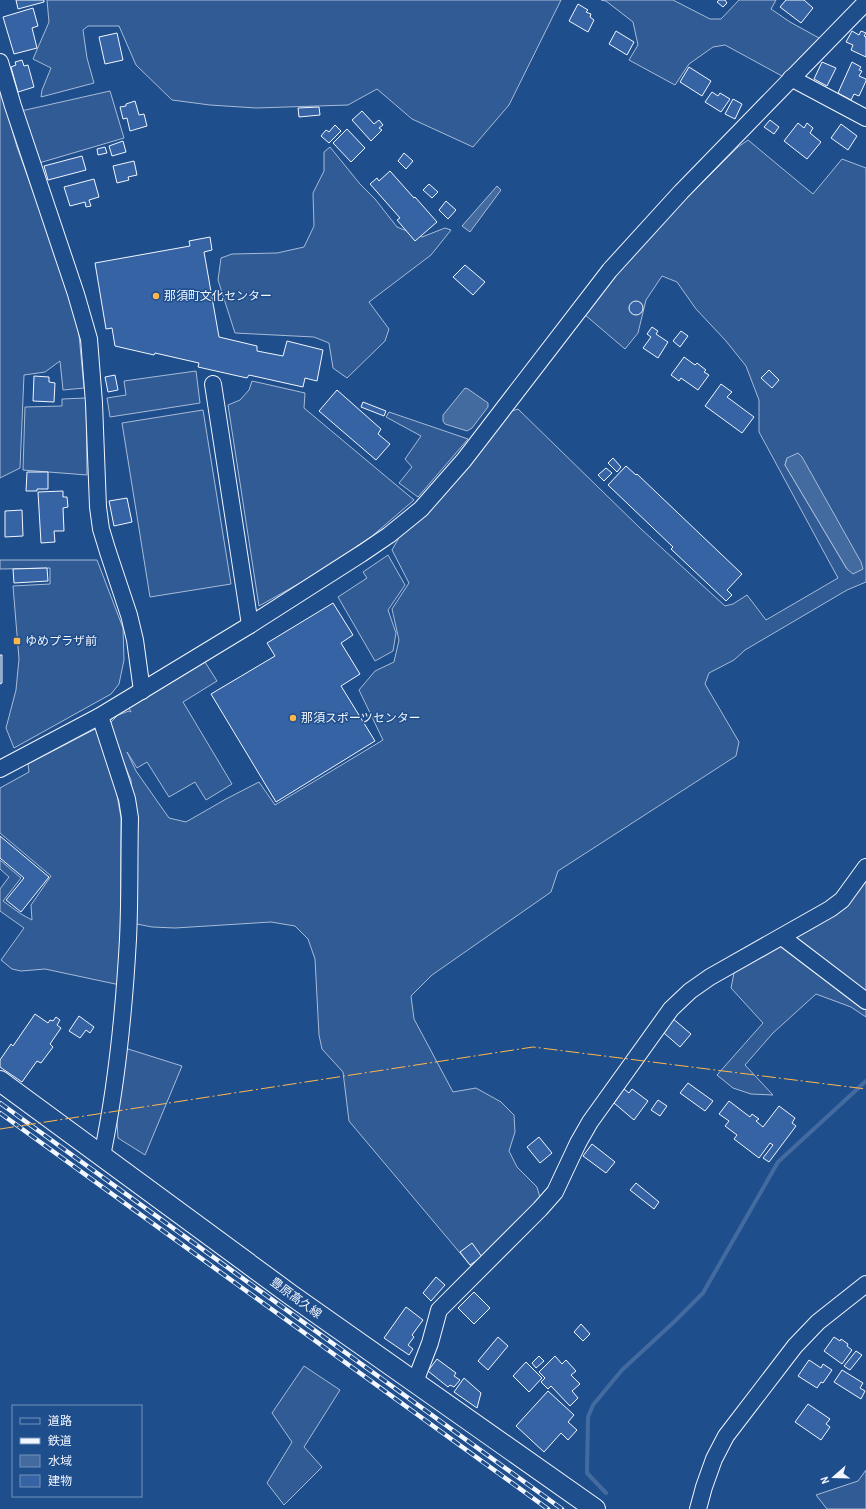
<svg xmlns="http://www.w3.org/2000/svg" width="866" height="1509" font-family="'Archivo Narrow','Noto Sans JP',sans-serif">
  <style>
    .built { fill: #305b95; stroke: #a8bbd7; fill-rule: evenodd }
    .water { fill: #446ba0; stroke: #a8bbd7 }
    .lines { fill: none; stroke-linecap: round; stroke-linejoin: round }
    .stream { stroke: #446ba0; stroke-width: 4 }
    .building { fill: #3563a3; stroke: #f2f6ff }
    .minor-casing { stroke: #f2f6ff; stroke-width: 18 }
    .major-casing { stroke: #f2f6ff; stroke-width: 22 }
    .minor { stroke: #1f4e8c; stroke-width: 16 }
    .major { stroke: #1f4e8c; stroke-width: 20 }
    .rail-casing { stroke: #f2f6ff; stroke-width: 4.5 }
    .rail { stroke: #1f4e8c; stroke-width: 3; stroke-dasharray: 9; stroke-linecap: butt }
    .power { stroke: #ffb74d; stroke-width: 1; stroke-dasharray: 14 3 2 3; stroke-linecap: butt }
    .poi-dot { fill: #ffb74d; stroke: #1f4e8c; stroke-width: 1.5 }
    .labels { text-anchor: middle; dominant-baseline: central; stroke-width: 3; stroke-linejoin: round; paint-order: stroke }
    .poi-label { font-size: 12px; fill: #f2f6ff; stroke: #1f4e8c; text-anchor: start }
    .street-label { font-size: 12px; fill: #f2f6ff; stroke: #1f4e8c }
  </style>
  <rect width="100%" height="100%" fill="#1f4e8c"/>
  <g class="built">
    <polygon points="47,0 561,0 509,105 473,147 412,119 377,89 348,105 256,108 210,105 172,100 136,65 119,26 88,26 83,30 87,58 94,83 41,97 42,90 51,68 33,59 49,22"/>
    <polygon points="601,0 673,0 710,19 721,19 739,0 776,0 771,9 790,22 819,38 782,76 725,45 713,47 689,64 675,85 629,60 638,45 633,22 606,1"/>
    <polygon points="0,88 17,147 72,300 79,335 84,388 63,390 60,361 45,372 24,375 20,468 0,478"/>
    <polygon points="110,91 124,138 39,163 21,111"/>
    <path d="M748,140L813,194L842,159L866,168V582L847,590L745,650L734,660L709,673L705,684L739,742L736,756L558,871L551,892L432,975L411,996L414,1019L453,1092L476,1088L501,1102L514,1115L515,1132L509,1151L517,1167L537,1187L541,1201L471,1266L349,1121L343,1072L322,1049L319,1035L315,959L308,939L295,926L271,922L175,928L152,927L132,923L137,845L131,780L108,725L118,715L129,711L131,712L129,708L205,662L217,681L183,702L232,784L206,800L195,782L169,797L147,762L137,768L127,752L136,771L169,818L186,822L226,799L259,782L275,805L383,740L359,690L375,671L394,662L399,640L392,609L409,583L392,550L401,534L509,412L518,409L640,528L725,606L733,604L747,595L766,620L838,578L759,432V400L746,366L726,341L696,309L677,282L662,276L646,300L638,333L625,349L584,314L622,267L664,221L738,147ZM787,458L847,569L785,465Z"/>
    <polygon points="330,147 360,184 375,199 397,227 422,237 445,228 451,230 431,255 369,302 389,329 385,341 347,378 333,368 329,343 314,337 235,333 218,280 221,258 232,254 277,253 304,247 314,226 313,193 324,171 324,152"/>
    <polygon points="196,371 200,403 110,417 107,398 126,395 124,381"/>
    <polygon points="252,381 305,393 304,408 414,500 371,537 300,583 259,606 228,405 240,400 249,390"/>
    <polygon points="86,398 87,475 23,470 25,407 62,406 62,399"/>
    <polygon points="203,410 231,584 150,597 122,423"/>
    <polygon points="389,412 468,439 418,497 399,483 412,467 405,459 421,436 386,417"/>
    <polygon points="388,555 405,585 388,610 396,633 393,651 375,661 338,597 367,578 363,572"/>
    <polygon points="0,560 97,560 123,628 124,660 119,684 111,694 14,748 6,728 16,690 19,659 13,586 50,584 50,568 0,569"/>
    <polygon points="99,727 116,789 121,818 120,985 45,969 21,971 12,969 1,960 24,928 0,911 0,889 9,877 0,869 0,860 21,878 3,901 21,914 32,920 31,905 51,876 0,833 0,788 29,772 28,764"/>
    <polygon points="866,880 866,1017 851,1007 816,994 773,1033 745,1065 773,1095 751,1094 733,1088 717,1075 763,1023 731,988 735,968"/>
    <polygon points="125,1048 182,1066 145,1155 118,1138 116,1105"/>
    <polygon points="304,1366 340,1390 304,1447 322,1467 284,1505 267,1483 292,1442 272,1413"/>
    <polygon points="866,1470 866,1509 827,1509 816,1495 858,1481"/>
  </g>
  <g class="water">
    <polygon points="497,186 501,190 470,232 462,226"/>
    <polygon points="465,388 468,389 488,403 488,407 472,428 467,431 445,424 443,421 443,415"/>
    <polygon points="798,453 802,457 861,562 863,569 853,574 847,569 785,465 787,458"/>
  </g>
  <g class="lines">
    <polyline class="stream" points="606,1493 587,1473 588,1417 593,1405 622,1370 675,1321 703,1293 778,1162 866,1081"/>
  </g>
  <g class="building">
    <polygon points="16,0 44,0 44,2 18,9"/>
    <polygon points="719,0 725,0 727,3 723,7 717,2"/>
    <polygon points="786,0 804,0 813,8 801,23 780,7"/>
    <polygon points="578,4 588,10 586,12 591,14 590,17 594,20 588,32 569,21"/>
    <polygon points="33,8 38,26 32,28 37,48 14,54 3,17"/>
    <polygon points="616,31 634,42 627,55 609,44"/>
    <polygon points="852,31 859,35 861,31 866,33 864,36 866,37 866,57 851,50 853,45 846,42"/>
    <polygon points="117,33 123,60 105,64 99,37"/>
    <polygon points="22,60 24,66 28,65 34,87 18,92 11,67 16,65 15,62"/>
    <polygon points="822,62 836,68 827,86 814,79"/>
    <polygon points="852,62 861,67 859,70 862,71 859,76 866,79 866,81 859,96 854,94 851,100 838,93"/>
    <polygon points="689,67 711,81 702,96 680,82"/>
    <polygon points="712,92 718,96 720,93 730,99 721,112 705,102"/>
    <polygon points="733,99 742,104 735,119 725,114"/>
    <polygon points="135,101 139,115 144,114 147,126 130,131 127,118 123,119 120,107 126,106 126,104"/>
    <polygon points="319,107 320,115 299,117 298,108"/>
    <polygon points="362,111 374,124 379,120 383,125 379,128 382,130 371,141 352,120"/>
    <polygon points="770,120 779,127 774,134 764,127"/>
    <polygon points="798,123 804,128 807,123 813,128 810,133 821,142 807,159 784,141"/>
    <polygon points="841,124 857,136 848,150 831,138"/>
    <polygon points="335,125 341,131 329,143 321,136 326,130 329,132"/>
    <polygon points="347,129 365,148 351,162 333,143"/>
    <polygon points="123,141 126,152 112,156 109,146"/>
    <polygon points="105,147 107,153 98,155 97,149"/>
    <polygon points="404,153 413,161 406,169 398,161"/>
    <polygon points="82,156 86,170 48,180 44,166"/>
    <polygon points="134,161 137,175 128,177 129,180 117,183 113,166"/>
    <polygon points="390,171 414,198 415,197 437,222 415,241 397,220 400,218 370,184 377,178 379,181"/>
    <polygon points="94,179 99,197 89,200 91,206 86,207 85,202 70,206 64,187"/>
    <polygon points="429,184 438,192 432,198 423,190"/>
    <polygon points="446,201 456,210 448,219 439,210"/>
    <polygon points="210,237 212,250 204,252 219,337 257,346 257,351 283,356 287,341 323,350 317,381 305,378 303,387 249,375 247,378 198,367 199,363 155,353 154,355 115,346 112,328 106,329 95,263 190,246 189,241"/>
    <polygon points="465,265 485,282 473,295 453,277"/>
    <circle cx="636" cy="308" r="7"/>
    <polygon points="652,327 658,331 656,334 668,342 658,358 643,348 651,337 647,334"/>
    <polygon points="681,331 688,336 680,347 673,341"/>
    <polygon points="684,357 695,365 697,363 706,370 704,372 709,375 698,390 681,378 679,381 671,375"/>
    <polygon points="769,370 779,380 772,388 761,378"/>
    <polygon points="115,375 118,390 108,392 105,377"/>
    <polygon points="34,376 49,377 49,382 55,383 54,402 33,401"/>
    <polygon points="721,384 732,392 727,397 754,417 742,433 705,406"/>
    <polygon points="337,390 381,429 378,434 390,444 376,460 319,411"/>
    <polygon points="363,402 386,411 384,416 361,407"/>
    <polygon points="613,458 621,467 617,472 608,463"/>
    <polygon points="626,466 636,475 637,474 742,574 727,590 732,595 726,601 671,549 673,547 608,485"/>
    <polygon points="606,468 612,473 604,481 598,475"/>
    <polygon points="27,472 48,472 48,489 37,489 37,491 26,491"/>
    <polygon points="63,491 63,497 67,497 68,507 63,508 64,531 54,531 55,542 41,543 38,492"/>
    <polygon points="127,498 132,522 114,526 109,501"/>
    <polygon points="22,510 23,536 5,537 5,511"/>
    <polygon points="47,568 48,581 14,583 13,569"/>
    <polygon points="333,603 353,635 341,643 360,674 341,686 375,741 276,802 211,694 275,656 267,643"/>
    <polygon points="0,655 2,655 2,683 0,684"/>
    <polygon points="0,836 49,877 21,912 6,900 24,878 0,858"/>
    <polygon points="35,1014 48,1023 50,1020 53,1021 56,1017 60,1020 57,1025 61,1028 50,1044 53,1047 41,1063 37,1061 22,1082 0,1067 0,1060 11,1044 13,1046"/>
    <polygon points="79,1016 94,1027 90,1033 86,1030 80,1038 69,1031"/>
    <polygon points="671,1017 691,1034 680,1047 664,1033 667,1029 664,1026"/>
    <polygon points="688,1083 713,1101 705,1111 680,1093"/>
    <polygon points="624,1089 629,1093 632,1089 648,1101 634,1120 614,1103"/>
    <polygon points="658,1100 667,1106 660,1116 651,1110"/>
    <polygon points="729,1101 750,1117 752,1114 759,1119 756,1121 763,1127 779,1106 795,1118 792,1123 796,1126 769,1162 763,1158 773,1145 770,1143 759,1158 734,1139 737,1135 725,1126 729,1121 719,1114"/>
    <polygon points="539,1137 552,1153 540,1163 527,1147"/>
    <polygon points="592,1144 615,1162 606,1173 583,1156"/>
    <polygon points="636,1183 659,1202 654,1209 630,1190"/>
    <polygon points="472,1243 482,1257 470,1265 460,1252"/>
    <polygon points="436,1277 445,1285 431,1301 423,1293"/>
    <polygon points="474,1292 490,1308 474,1324 458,1308"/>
    <polygon points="406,1307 423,1320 412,1335 414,1337 408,1345 413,1349 409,1355 384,1338"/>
    <polygon points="581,1324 590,1334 583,1341 574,1332"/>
    <polygon points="498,1337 508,1346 488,1370 478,1361"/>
    <polygon points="834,1337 840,1341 841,1339 848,1344 847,1346 852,1350 842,1364 824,1351"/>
    <polygon points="856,1351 862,1355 850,1370 844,1366"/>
    <polygon points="539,1356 544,1361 536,1368 532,1363"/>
    <polygon points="555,1356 562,1364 566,1360 576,1371 571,1375 580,1384 572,1391 578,1398 570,1406 551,1386 548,1389 541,1382 545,1378 539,1372"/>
    <polygon points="437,1359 456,1373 454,1376 460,1380 454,1387 450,1385 448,1387 428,1371"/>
    <polygon points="809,1360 821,1368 823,1364 832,1370 823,1383 821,1382 817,1388 798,1376"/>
    <polygon points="526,1362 542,1378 529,1392 513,1376"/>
    <polygon points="842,1370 863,1383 860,1388 865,1391 861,1399 834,1382"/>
    <polygon points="464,1378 481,1393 477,1408 454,1392"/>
    <polygon points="548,1391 574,1415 568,1422 577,1430 568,1440 561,1433 544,1452 516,1426"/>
    <polygon points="808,1404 830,1419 826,1424 830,1427 821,1440 795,1422"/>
  </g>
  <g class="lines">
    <g class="minor-casing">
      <g id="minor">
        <polyline points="0,62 13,106 76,294 89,339 94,403 98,507 101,529 108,552 129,615 135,640 142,691"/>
        <polyline points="791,78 866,118"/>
        <polyline points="213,384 250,625"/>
        <path d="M100,716L127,799L130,818C129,858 130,899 128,939C124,1012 117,1084 102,1156"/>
        <polyline points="0,769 100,716 250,625 361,554 389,535 421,509 464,460 610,270 681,192 866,2"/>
        <polyline points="782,937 866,1001"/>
        <polyline points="415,1382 430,1343 439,1310 540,1209 555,1192 578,1143 590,1122 671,1009 690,991 710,977 830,909 842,900 866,867"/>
        <polyline points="698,1509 704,1487 714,1459 726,1436 795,1346 818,1322 866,1284"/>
      </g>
    </g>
    <g class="major-casing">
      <polyline id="major" points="0,1081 291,1295 595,1509"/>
    </g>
    <use href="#minor" class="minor"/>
    <use href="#major" class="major"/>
    <g class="rail-casing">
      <g id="rail">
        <polyline points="0,1103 562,1509"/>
        <polyline points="0,1113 548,1509"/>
      </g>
    </g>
    <use href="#rail" class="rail"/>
    <polyline class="power" points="0,1129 533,1047 866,1089"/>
  </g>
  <g class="poi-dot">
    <circle cx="156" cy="296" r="4"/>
    <rect x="13" y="637" width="8" height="8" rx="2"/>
    <circle cx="293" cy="718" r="4"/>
  </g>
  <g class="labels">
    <g class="poi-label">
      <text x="164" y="296">那須町文化センター</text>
      <text x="25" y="641">ゆめプラザ前</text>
      <text x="301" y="718">那須スポーツセンター</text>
    </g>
    <g class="street-label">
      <text transform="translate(296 1298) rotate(36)">豊原高久線</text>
    </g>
  </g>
  <rect x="12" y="1405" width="130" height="92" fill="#1f4e8c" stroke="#7391ba"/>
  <rect x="20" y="1418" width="20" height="6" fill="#1f4e8c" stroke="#7391ba"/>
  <text x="48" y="1425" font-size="12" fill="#f2f6ff">道路</text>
  <rect x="20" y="1438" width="20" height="6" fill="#f2f6ff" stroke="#7391ba"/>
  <text x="48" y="1445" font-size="12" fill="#f2f6ff">鉄道</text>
  <rect x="20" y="1455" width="20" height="12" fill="#446ba0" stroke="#7391ba"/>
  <text x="48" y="1465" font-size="12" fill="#f2f6ff">水域</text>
  <rect x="20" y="1475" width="20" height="12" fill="#3563a3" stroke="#7391ba"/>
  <text x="48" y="1485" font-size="12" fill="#f2f6ff">建物</text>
  <g transform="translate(834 1477) rotate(250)" stroke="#1f4e8c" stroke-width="3" paint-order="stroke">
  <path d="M0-3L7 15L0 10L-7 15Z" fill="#f2f6ff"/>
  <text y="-6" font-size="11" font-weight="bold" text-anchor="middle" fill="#f2f6ff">N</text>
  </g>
</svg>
